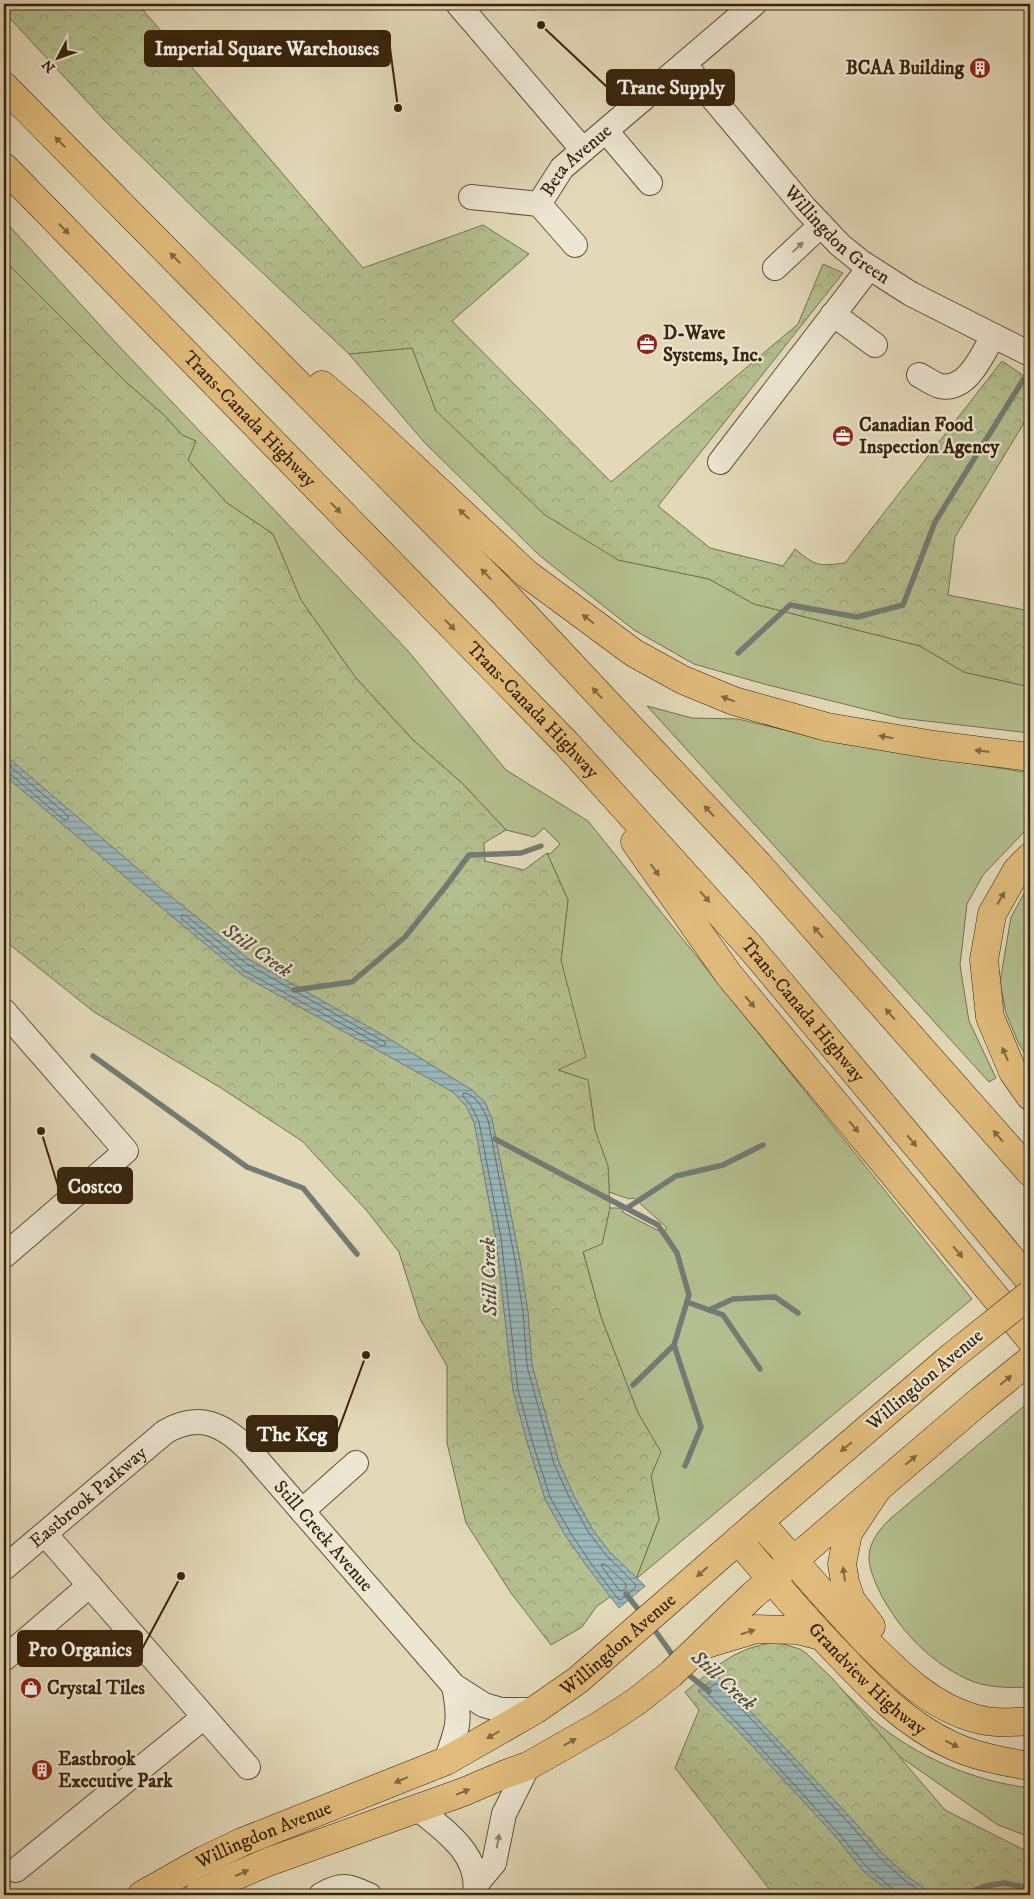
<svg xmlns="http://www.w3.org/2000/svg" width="1034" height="1899" font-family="'IM FELL DW Pica',serif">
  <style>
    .grass { fill: #b4bf8f; stroke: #75724e }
    .forest { fill: url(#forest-crowns); stroke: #75724e }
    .water { fill: url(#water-rules); stroke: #727c74 }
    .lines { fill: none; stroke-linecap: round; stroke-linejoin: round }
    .shore { stroke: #686e63; stroke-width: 1 }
    .stream { stroke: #727c74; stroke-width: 5.5 }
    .minor-casing { stroke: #615137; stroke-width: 26 }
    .major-casing { stroke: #36240c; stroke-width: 29 }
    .highway-casing { stroke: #36240c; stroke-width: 29 }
    .minor { stroke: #ede6d2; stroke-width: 24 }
    .major { stroke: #e2bc7c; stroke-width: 28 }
    .highway { stroke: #e2bc7c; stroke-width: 28 }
    .major-bridge-casing { stroke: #36240c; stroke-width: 29; stroke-linecap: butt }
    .major-bridge { stroke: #e2bc7c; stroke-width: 28 }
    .oneway { fill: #83683e }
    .oneway2 { fill: #92856f }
    .labels { text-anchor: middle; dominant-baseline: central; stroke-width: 4.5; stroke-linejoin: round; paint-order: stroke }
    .poi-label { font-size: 19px; font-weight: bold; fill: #36240c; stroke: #ede6d2; text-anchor: start }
    .street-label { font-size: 19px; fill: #36240c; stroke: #ede6d2 }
    .water-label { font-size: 20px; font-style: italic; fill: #4f4938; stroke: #ede6d2 }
    .leader { fill: none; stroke: #36240c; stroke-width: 2 }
    .callout-dot { fill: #36240c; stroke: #ede6d2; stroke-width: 2 }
    .callout { fill: #36240c; stroke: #36240c; stroke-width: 2 }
    .callout-label { font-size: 20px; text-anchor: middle; font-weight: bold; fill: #fff }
  </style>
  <defs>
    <pattern id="forest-crowns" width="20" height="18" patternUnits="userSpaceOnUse" patternTransform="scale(1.25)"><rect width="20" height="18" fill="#b4bf8f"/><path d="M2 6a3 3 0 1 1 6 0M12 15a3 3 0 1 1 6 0" fill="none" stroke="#9ba47a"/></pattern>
    <pattern id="water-rules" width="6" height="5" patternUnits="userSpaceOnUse" patternTransform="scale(1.25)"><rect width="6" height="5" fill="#9ab7ba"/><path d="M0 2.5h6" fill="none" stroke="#7e9596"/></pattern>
  </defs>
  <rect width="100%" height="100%" fill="#e3d9b9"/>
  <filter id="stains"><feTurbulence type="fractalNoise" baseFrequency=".004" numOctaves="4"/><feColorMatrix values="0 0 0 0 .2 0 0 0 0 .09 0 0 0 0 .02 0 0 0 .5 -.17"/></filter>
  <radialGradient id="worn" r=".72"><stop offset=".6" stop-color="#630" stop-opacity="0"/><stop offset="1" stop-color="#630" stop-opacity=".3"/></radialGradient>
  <g class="grass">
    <polygon points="4,220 116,343 409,652 506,770 588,821 972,1299 636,1579 659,1519 651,1476 660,1451 638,1413 601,1317 583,1251 602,1243 610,1208 621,1208 624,1213 661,1232 666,1230 666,1227 634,1198 629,1199 609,1192 608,1168 595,1130 588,1080 558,1070 561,960 568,900 547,853 550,854 560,844 544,828 534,837 506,830 463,784 412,739 355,677 301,600 273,534 227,503 188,460 196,441 182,435 165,416 127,383 4,260"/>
    <polygon points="412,348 436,411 618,560 709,579 754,604 920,646 964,672 1030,687 1030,733 900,718 764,684 694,664 634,630 540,556 424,442 349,354"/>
    <polygon points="647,706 692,718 738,719 831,741 1030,773 1030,828 1024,832 983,875 967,904 960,965 969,1021 996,1078 989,1082"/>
    <polygon points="1030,883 1030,1063 1018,1042 1006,1013 1000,982 1011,917"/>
    <path d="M1030,1401V1687C1009,1688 986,1688 967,1679C927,1661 893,1623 876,1584C873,1576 869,1567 869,1558C869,1542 879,1530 890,1519Z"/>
    <path d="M837,1685C849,1696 861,1709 873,1720C917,1757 973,1781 1030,1788V1837L998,1825L863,1731Z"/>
  </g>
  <g class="forest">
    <path d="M4,4H138L363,268L483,225L529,254L452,321L611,482L798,324L823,264L843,273L658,506L710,548L783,566L795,549C817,567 818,566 845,563L1002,361L1030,380V413L955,537L948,595L1030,611V687L964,672L920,646L754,604L709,579L618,560L545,515L436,411L412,348L349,354L202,216L107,123L4,12Z"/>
    <polygon points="4,260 127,383 165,416 182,435 196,441 188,460 227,503 273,534 301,600 355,677 412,739 463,784 506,830 484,843 485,861 524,870 547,853 568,900 561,960 586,1057 558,1070 588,1080 595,1130 608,1166 610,1208 602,1244 583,1252 601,1317 638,1413 661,1452 651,1476 659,1519 636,1579 597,1606 582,1627 551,1645 511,1593 466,1523 447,1443 447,1366 420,1319 399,1252 367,1211 302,1141 221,1088 94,1012 4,940"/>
    <path d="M771,1643L783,1644L800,1649L806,1653L833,1679L945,1810L1030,1853V1895H774L675,1768L699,1710L685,1692C714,1669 732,1649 771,1643Z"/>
  </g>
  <g class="water">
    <polygon points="4,754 159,887 250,960 383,1035 472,1090 485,1102 492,1119 520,1260 528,1312 532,1365 559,1462 575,1498 593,1530 609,1551 645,1586 619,1608 586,1565 565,1535 545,1499 527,1442 513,1391 496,1239 474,1122 466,1106 453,1092 242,975 4,775"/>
    <polygon points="717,1676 852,1819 881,1852 906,1875 933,1895 893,1895 863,1871 836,1837 744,1737 698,1691"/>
  </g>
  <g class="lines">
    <g class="shore">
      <polyline points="4,761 68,816 68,819 64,820 9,773 4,772"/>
      <polygon points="182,915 185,915 247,964 381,1040 385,1042 385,1045 382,1046 245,971 182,919"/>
      <path d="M464,1093C477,1095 483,1109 488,1120L515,1260L523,1312L527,1366L554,1464L571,1501L589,1533L605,1554L636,1585L635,1588L621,1600L618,1599L590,1562L570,1532L550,1497L532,1441L518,1390L501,1238L479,1122L470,1104L463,1096Z"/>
      <polygon points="602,1564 605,1564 626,1584 626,1588 622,1591 619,1590 602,1567"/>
      <polyline points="896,1895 894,1890 867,1867 839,1834 748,1734 707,1693 707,1690 715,1684 718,1684 848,1822 878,1856 903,1879 925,1895"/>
    </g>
    <g class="stream">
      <polyline points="738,653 790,605 857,617 903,605 935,522 1023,380"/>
      <polyline points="294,990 352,982 405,937 446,886 469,855 521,853 541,846"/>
      <polyline points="93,1056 247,1167 303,1188 357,1254"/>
      <polyline points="495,1139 658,1225 677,1253 689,1295 674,1345 701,1427 685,1466"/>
      <polyline points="627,1208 676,1176 723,1165 763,1145"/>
      <polyline points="687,1302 723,1315 760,1369"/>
      <polyline points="709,1310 733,1299 775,1297 798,1313"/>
      <polyline points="633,1385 674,1345"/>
      <polyline points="626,1594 642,1614"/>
      <polyline points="651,1625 676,1660"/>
      <polyline points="685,1672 709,1691"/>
      <polyline points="963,1895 985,1886 1005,1883 1030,1889"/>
    </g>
    <g class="minor-casing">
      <g id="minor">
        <polyline points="458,4 583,150"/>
        <path id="s1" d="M684,64L805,208L840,245L861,262L911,294L1030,354"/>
        <polyline points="606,131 650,183"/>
        <polyline points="471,197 539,204 575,245"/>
        <path id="s2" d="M539,204L562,168L754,4"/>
        <polyline points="775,268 821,225"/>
        <polyline points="833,314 875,345"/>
        <path d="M919,375C925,378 933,384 940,386C967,392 983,354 993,336"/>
        <polyline points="720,462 869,268"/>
        <polyline points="4,1011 126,1151 4,1256"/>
        <polyline points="302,1511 356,1463"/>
        <polyline points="45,1534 248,1767"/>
        <path id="s3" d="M4,1568L165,1432C199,1412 223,1424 249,1450L454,1686L484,1705L501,1710H535"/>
        <polyline points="4,1659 90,1585"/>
        <path d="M446,1761C458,1727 461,1722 454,1686"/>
        <path d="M417,1808C445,1831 481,1854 475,1895"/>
        <polyline points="16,1870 204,1717"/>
        <polyline points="477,1883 494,1863 504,1814 528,1766"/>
        <path d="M321,1895C342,1883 348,1886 369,1895"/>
      </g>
    </g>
    <g class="major-casing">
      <g id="major">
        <path id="s4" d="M738,1540C770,1578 802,1616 836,1651C871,1688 906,1725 953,1746C977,1757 1004,1762 1030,1766"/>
        <polyline points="706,1644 756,1629 797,1630 821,1636"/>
        <path id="s5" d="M142,1895L204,1860L242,1842L446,1761L535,1710L578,1680L759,1522L950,1358"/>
        <polyline points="198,1895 224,1881 268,1862 466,1791 503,1775 528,1766 602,1724 637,1701 671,1674 753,1595 982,1399 1030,1360"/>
      </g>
    </g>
    <g class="highway-casing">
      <g id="highway">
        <polyline points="4,86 503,592 758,864 1030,1172"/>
        <path id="s6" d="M4,167L567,744L751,948L1030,1281"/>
        <polyline points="322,385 354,412 527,574 634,653 683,680 734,701 827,727 934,745 1030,757"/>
        <polyline points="635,842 729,975 1030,1339"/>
        <polyline points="1030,857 1017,870 992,914 984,960 990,1017 1013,1072 1030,1096"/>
        <path d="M759,1522C795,1561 829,1602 866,1641C899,1674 931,1707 977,1719C995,1724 1012,1722 1030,1721"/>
        <polyline points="871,1626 851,1600 845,1582 842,1564 848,1533 878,1488"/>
      </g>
    </g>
    <use href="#minor" class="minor"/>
    <use href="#major" class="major"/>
    <use href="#highway" class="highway"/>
    <g class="major-bridge-casing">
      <polyline id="major-bridge" points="950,1358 1030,1294"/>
    </g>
    <use href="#major-bridge" class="major-bridge"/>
  </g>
  <defs><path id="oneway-solid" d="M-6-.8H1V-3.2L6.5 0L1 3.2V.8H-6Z" transform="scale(1.25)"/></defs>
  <g class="oneway">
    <use href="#oneway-solid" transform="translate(60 142) rotate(-135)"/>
    <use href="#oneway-solid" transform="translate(64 229) rotate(46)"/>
    <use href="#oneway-solid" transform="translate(175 258) rotate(-135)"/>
    <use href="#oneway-solid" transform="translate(336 508) rotate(46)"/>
    <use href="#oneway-solid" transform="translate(464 514) rotate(-137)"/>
    <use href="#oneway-solid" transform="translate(486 574) rotate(-134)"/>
    <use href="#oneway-solid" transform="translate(588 619) rotate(-143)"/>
    <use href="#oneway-solid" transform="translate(450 625) rotate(46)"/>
    <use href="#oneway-solid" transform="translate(597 693) rotate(-133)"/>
    <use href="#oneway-solid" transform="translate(728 699) rotate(-159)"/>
    <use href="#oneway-solid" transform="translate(886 737) rotate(-170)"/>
    <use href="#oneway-solid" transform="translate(982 751) rotate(-173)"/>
    <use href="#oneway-solid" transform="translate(709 811) rotate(-133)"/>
    <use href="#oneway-solid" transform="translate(655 870) rotate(55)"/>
    <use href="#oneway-solid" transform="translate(705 897) rotate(48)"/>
    <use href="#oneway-solid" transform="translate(1001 898) rotate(-60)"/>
    <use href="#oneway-solid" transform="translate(818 932) rotate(-131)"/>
    <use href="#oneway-solid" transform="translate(750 1002) rotate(50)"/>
    <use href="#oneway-solid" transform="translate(890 1014) rotate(-131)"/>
    <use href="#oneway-solid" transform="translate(1005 1054) rotate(-113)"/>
    <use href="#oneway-solid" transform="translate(854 1127) rotate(50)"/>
    <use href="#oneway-solid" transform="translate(998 1136) rotate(-131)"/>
    <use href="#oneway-solid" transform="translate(912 1141) rotate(50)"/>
    <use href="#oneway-solid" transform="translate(958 1252) rotate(50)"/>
    <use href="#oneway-solid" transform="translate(1006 1380) rotate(-39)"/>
    <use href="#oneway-solid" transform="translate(846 1447) rotate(140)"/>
    <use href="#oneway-solid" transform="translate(911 1460) rotate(-40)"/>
    <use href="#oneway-solid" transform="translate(702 1572) rotate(139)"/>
    <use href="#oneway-solid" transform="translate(844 1574) rotate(-98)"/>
    <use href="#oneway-solid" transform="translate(748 1632) rotate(-17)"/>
    <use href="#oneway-solid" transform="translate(493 1735) rotate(150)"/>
    <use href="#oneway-solid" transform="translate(570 1742) rotate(-30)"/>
    <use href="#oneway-solid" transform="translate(952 1744) rotate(26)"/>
    <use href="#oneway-solid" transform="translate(401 1780) rotate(157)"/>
    <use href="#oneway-solid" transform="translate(463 1792) rotate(-21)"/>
    <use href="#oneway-solid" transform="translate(242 1873) rotate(-24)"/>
  </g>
  <g class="oneway2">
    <use href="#oneway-solid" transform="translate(798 247) rotate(-43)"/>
    <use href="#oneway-solid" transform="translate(498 1841) rotate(-80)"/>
  </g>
  <defs>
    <g id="building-disc" transform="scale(1.125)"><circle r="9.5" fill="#8f2418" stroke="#ede6d2"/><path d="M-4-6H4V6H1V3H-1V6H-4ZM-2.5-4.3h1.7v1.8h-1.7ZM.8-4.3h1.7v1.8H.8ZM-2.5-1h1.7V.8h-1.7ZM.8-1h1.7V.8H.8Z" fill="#fff"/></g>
    <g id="office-disc" transform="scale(1.125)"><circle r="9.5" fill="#8f2418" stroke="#ede6d2"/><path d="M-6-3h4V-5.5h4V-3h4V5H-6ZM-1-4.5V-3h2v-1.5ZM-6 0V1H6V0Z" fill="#fff"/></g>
    <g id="shop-disc" transform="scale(1.125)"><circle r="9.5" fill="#8f2418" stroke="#ede6d2"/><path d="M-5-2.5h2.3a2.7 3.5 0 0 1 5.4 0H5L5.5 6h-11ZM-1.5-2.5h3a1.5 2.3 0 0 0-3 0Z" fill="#fff"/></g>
  </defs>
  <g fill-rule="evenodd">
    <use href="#building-disc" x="980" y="68"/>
    <use href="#office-disc" x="647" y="344"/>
    <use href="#office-disc" x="843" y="436"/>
    <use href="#shop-disc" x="31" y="1688"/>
    <use href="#building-disc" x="42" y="1770"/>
  </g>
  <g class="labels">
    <g class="poi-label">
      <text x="964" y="68" text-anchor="end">BCAA Building</text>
      <text x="663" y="333">D-Wave<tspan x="663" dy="22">Systems, Inc.</tspan></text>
      <text x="859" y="425">Canadian Food<tspan x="859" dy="22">Inspection Agency</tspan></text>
      <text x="47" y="1688">Crystal Tiles</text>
      <text x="58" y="1759">Eastbrook<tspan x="58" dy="22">Executive Park</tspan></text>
    </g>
    <g class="street-label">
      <text stroke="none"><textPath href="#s2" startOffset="58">Beta Avenue</textPath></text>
      <text stroke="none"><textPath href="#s1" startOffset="230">Willingdon Green</textPath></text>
      <text stroke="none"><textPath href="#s6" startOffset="352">Trans-Canada Highway</textPath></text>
      <text stroke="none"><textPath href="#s6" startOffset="758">Trans-Canada Highway</textPath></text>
      <text stroke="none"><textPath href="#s6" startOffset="1162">Trans-Canada Highway</textPath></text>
      <text transform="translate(925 1380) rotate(-40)">Willingdon Avenue</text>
      <text stroke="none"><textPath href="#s3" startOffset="110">Eastbrook Parkway</textPath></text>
      <text stroke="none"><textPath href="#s3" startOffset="419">Still Creek Avenue</textPath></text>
      <text stroke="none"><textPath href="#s5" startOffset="541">Willingdon Avenue</textPath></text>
      <text stroke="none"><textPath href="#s4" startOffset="190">Grandview Highway</textPath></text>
      <text stroke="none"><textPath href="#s5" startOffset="136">Willingdon Avenue</textPath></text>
    </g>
    <g class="water-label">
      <text transform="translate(257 951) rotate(35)">Still Creek</text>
      <text transform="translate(490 1277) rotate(-92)">Still Creek</text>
      <text transform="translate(723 1681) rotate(42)">Still Creek</text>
    </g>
  </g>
  <path class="leader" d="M398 108L390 48M541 25L607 87M41 1131L58 1186M366 1355L337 1434M181 1576L142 1649"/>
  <g class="callout-dot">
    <circle cx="398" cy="108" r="5"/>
    <circle cx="541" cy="25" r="5"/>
    <circle cx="41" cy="1131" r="5"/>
    <circle cx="366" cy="1355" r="5"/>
    <circle cx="181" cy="1576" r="5"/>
  </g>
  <g class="callout">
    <rect x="145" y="31" width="245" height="35" rx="5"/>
    <rect x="607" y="70" width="127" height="35" rx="5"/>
    <rect x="58" y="1168" width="74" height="35" rx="5"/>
    <rect x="247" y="1416" width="90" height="35" rx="5"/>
    <rect x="18" y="1631" width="124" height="35" rx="5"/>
  </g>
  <g class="callout-label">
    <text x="267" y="55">Imperial Square Warehouses</text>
    <text x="671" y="94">Trane Supply</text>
    <text x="95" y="1193">Costco</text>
    <text x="292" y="1441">The Keg</text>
    <text x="80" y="1656">Pro Organics</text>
  </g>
  <rect width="1034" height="1899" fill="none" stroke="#e3d9b9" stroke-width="20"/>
  <rect x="5" y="5" width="1024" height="1889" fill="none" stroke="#36240c" stroke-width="2.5"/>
  <rect x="10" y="10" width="1014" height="1879" fill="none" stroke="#36240c"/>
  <g transform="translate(58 58) rotate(229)" stroke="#ede6d2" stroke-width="4" paint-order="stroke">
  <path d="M0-4L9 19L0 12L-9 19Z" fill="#36240c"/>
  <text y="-8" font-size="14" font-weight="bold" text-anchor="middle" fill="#36240c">N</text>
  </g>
  <rect width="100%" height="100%" filter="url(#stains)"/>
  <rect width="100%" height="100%" fill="url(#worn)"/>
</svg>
